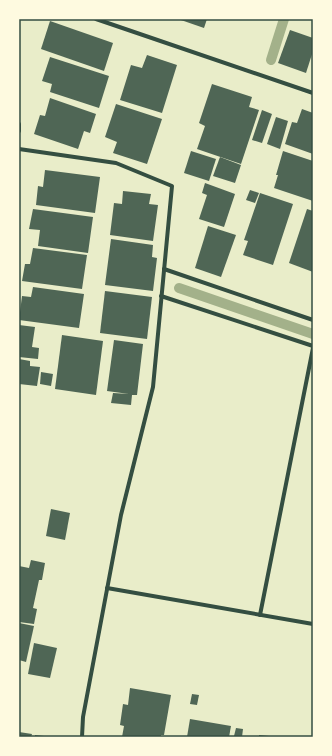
<svg xmlns="http://www.w3.org/2000/svg" width="332" height="756" font-family="'Noto Serif',serif">
  <style>
    .lines { fill: none; stroke-linecap: round; stroke-linejoin: round }
    .stream { stroke: #a3b18a; stroke-width: 10 }
    .building { fill: #4f6655 }
    .minor { stroke: #344e41; stroke-width: 4 }
    .neatline { fill: none; stroke: #344e41; stroke-width: 1.5 }
  </style>
  <rect width="100%" height="100%" fill="#e9edc9"/>
  <g class="lines">
    <g class="stream">
      <polyline points="271,60 284,19"/>
      <polyline points="179,288 313,334"/>
    </g>
  </g>
  <g class="building">
    <polygon points="178,19 207,19 204,28"/>
    <polygon points="50,21 113,43 104,71 41,49"/>
    <polygon points="290,30 313,38 313,51 306,73 278,63"/>
    <polygon points="147,55 177,65 162,113 120,100 131,65 142,68"/>
    <polygon points="50,57 109,76 99,108 50,92 52,84 42,81"/>
    <polygon points="212,84 252,97 249,107 259,110 241,164 197,149 205,126 199,123"/>
    <polygon points="50,98 96,114 90,133 84,131 78,149 34,134 40,115 45,116"/>
    <polygon points="116,104 162,119 147,164 113,153 117,142 105,137"/>
    <polygon points="302,109 313,113 313,154 285,144 292,122 297,123"/>
    <polygon points="262,110 272,114 262,143 252,140"/>
    <polygon points="276,117 288,121 280,149 267,144"/>
    <polygon points="191,151 216,159 209,181 184,173"/>
    <polygon points="283,151 313,161 313,201 274,188 278,175 276,175"/>
    <polygon points="220,157 241,165 235,183 213,176"/>
    <polygon points="45,170 100,177 95,213 36,205 38,186 43,187"/>
    <polygon points="205,183 235,194 224,227 199,219 207,195 202,193"/>
    <polygon points="250,190 259,193 255,203 246,200"/>
    <polygon points="123,191 151,194 149,204 158,205 153,241 110,235 114,203 122,204"/>
    <polygon points="260,193 293,204 273,265 243,255 248,241 244,240"/>
    <polygon points="33,209 93,217 88,253 38,246 40,230 29,229"/>
    <polygon points="307,209 313,211 313,272 289,263"/>
    <polygon points="208,226 236,235 221,277 195,268"/>
    <polygon points="111,239 153,245 152,257 157,258 153,291 105,285"/>
    <polygon points="33,248 87,255 82,289 22,281 25,264 30,264"/>
    <polygon points="33,287 84,294 79,328 19,320 22,296 31,297"/>
    <polygon points="105,291 152,297 147,339 100,333"/>
    <polygon points="19,325 35,327 32,347 39,348 38,359 19,357"/>
    <polygon points="62,335 103,341 96,395 55,389"/>
    <polygon points="114,340 143,344 137,395 132,395 131,405 111,403 113,393 129,394 107,391"/>
    <polygon points="19,359 30,361 30,366 40,367 37,386 19,384"/>
    <polygon points="41,372 53,374 51,386 40,384"/>
    <polygon points="51,509 70,513 65,540 46,536"/>
    <polygon points="31,560 45,563 42,580 39,580 33,608 37,609 34,624 19,622 19,566 29,568"/>
    <polygon points="19,623 34,626 26,662 19,660"/>
    <polygon points="34,643 57,648 50,678 28,674"/>
    <polygon points="130,688 171,695 164,735 161,735 161,737 122,737 124,726 120,725 123,704 128,705"/>
    <polygon points="192,694 199,695 197,705 190,704"/>
    <polygon points="190,719 231,726 229,737 187,737"/>
    <polygon points="236,728 243,729 242,737 234,736"/>
    <polygon points="19,732 32,734 31,737 19,737"/>
    <polygon points="35,735 44,736 44,737 35,737"/>
    <polygon points="259,735 269,736 269,737 259,737"/>
  </g>
  <g class="lines">
    <g class="minor">
      <polyline points="96,19 313,93"/>
      <polyline points="19,124 19,131"/>
      <polyline points="19,149 116,163 172,186 153,387 121,515 83,717 82,737"/>
      <polyline points="164,269 313,320"/>
      <polyline points="161,296 313,346"/>
      <polyline points="107,588 313,624"/>
      <polyline points="260,615 313,348"/>
    </g>
  </g>
  <rect width="332" height="756" fill="none" stroke="#fefae0" stroke-width="40"/>
  <rect x="20" y="20" width="292" height="716" class="neatline"/>
</svg>
